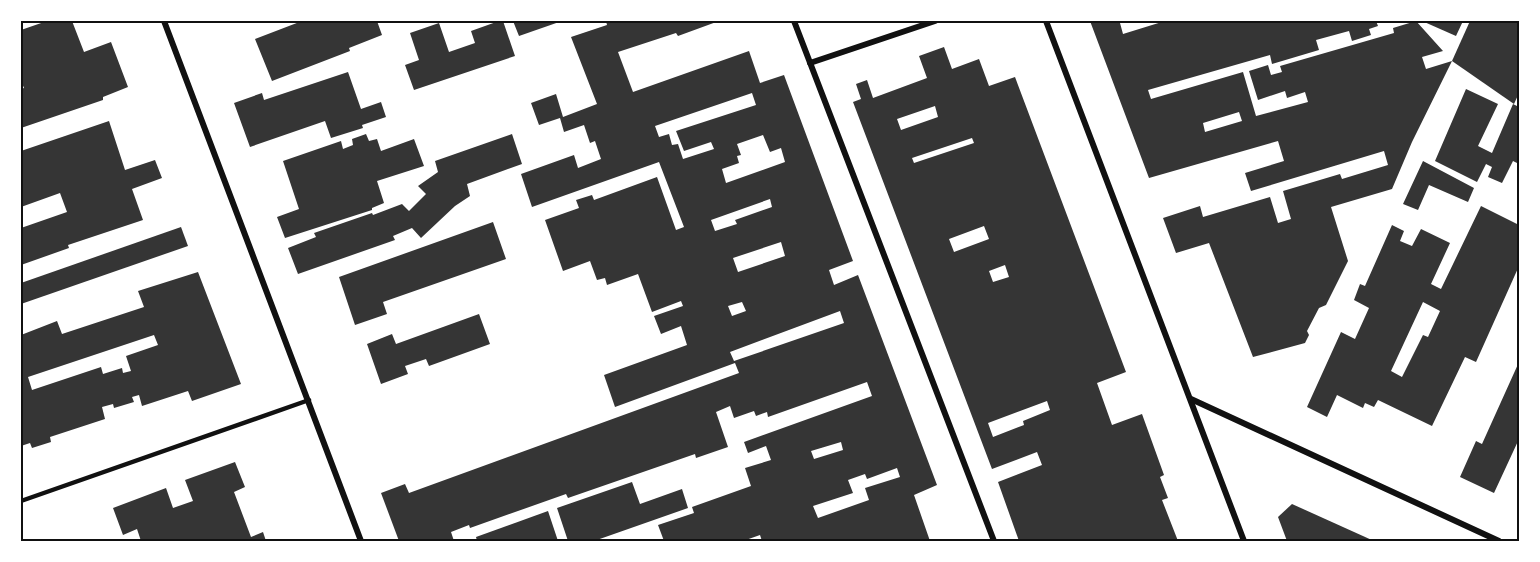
<svg xmlns="http://www.w3.org/2000/svg" width="1540" height="562" font-family="Cabin,sans-serif">
  <style>
    .building { fill: #353535; fill-rule: evenodd }
    .lines { fill: none; stroke-linecap: round; stroke-linejoin: round }
    .service { stroke: #111; stroke-width: 4.5 }
    .minor { stroke: #111; stroke-width: 6 }
    .neatline { fill: none; stroke: #111; stroke-width: 2 }
  </style>
  <rect width="100%" height="100%" fill="#fff"/>
  <g class="building">
    <polygon points="47,21 72,21 84,52 111,42 128,87 103,97 103,100 21,128 21,89 24,88 21,81 21,30"/>
    <polygon points="302,21 353,21 354,23 377,21 382,35 349,48 350,51 272,81 255,39"/>
    <polygon points="499,21 503,21 515,56 414,90 405,65 419,60 410,33 439,23 449,52 475,43 471,31"/>
    <polygon points="513,21 562,21 519,36"/>
    <path d="M606,21H719L678,36L676,33L618,52L633,92L749,51L760,83L784,75L853,261L829,270L834,285L858,275L937,485L914,495L930,541H762L760,535L743,541H664L658,525L694,513L692,507L751,486L745,468L771,460L766,446L748,453L744,442L872,396L867,382L768,417L767,412L756,416L754,411L734,418L730,406L716,412L728,447L696,458L695,454L568,498L566,494L470,528L469,525L451,532L454,541H399L381,493L405,484L409,493L739,373L735,363L615,407L604,375L687,345L681,326L661,334L654,316L683,306L681,301L652,312L638,274L607,285L605,278L597,280L590,261L563,271L545,220L579,208L576,200L592,195L594,200L657,177L676,230L684,227L659,162L532,207L521,174L574,155L578,168L601,159L595,141L590,143L584,125L564,132L560,118L539,125L531,103L556,94L563,117L597,104L571,37L607,25ZM752,93L756,105L676,131L684,151L711,142L714,149L683,159L678,144L672,145L669,134L659,137L655,126ZM763,135L770,152L781,148L785,162L726,183L722,169L739,163L737,156L741,155L737,144ZM770,199L772,207L735,220L737,224L715,231L711,220ZM781,242L785,256L738,272L733,258ZM742,302L746,311L732,316L728,306ZM840,311L844,323L734,361L730,352ZM841,442L843,450L814,459L811,451ZM897,468L900,477L865,488L869,500L818,518L813,506L853,493L848,480L865,474L867,479Z"/>
    <path d="M1090,21H1125L1120,23L1123,34L1165,21H1376L1378,26L1369,29L1371,35L1352,41L1349,31L1316,40L1319,50L1272,64L1270,55L1148,90L1151,99L1243,72L1256,116L1308,102L1305,92L1287,98L1285,91L1258,100L1249,71L1268,65L1271,75L1282,72L1280,66L1394,33L1393,28L1416,21L1443,51L1422,57L1426,69L1452,61L1412,142L1392,189L1331,207L1348,261L1326,305L1319,308L1307,331L1309,335L1305,343L1253,357L1209,243L1176,253L1163,218L1200,206L1203,217L1270,197L1278,223L1291,219L1283,191L1340,174L1342,179L1388,165L1384,151L1251,191L1245,173L1284,161L1278,141L1149,178ZM1239,112L1242,121L1205,132L1203,123Z"/>
    <polygon points="1422,21 1463,21 1456,36"/>
    <polygon points="1470,21 1519,21 1519,93 1514,104 1452,61"/>
    <path d="M944,47L952,69L979,59L989,86L1015,77L1126,372L1097,383L1112,425L1142,414L1164,475L1160,477L1168,498L1162,500L1178,541H1019L998,482L1042,465L1037,452L992,469L853,102L861,99L856,84L867,80L873,98L927,78L919,56ZM935,106L938,117L901,130L897,119ZM972,138L974,143L914,163L912,158ZM984,226L989,239L954,252L949,239ZM1005,265L1009,277L993,282L989,271ZM1047,401L1050,410L1023,421L1024,425L993,437L988,423Z"/>
    <polygon points="348,72 361,109 381,102 386,117 362,125 363,128 331,138 325,121 250,147 234,103 262,93 264,100"/>
    <polygon points="1466,89 1498,104 1478,146 1492,153 1513,104 1519,107 1519,164 1513,161 1502,183 1488,177 1492,167 1486,164 1477,182 1435,161"/>
    <polygon points="109,121 125,170 155,160 162,178 132,189 143,220 68,245 69,248 21,265 21,228 67,212 60,193 21,207 21,151"/>
    <polygon points="366,134 369,141 377,139 381,151 414,139 424,166 377,181 384,203 372,208 372,210 285,238 277,217 299,209 283,161 341,141 343,149 353,145 352,139"/>
    <polygon points="512,134 522,164 467,184 470,196 455,206 421,238 412,228 393,236 395,240 298,274 288,248 316,237 314,233 372,213 373,215 402,204 409,211 426,194 418,186 438,172 435,161"/>
    <polygon points="1423,161 1474,188 1468,202 1429,185 1418,210 1403,204"/>
    <path d="M1481,206L1519,225V266L1476,362L1465,357L1432,426L1378,400L1374,407L1365,403L1363,408L1337,395L1327,417L1307,407L1341,332L1355,339L1369,308L1354,300L1360,284L1365,286L1392,225L1404,231L1400,241L1412,246L1421,229L1450,243L1431,284L1441,289ZM1423,302L1440,311L1428,337L1423,335L1402,377L1391,371Z"/>
    <polygon points="493,222 506,259 383,302 387,314 355,325 339,277"/>
    <polygon points="181,227 188,246 21,304 21,283"/>
    <path d="M198,272L241,384L192,401L188,391L142,406L139,395L132,397L134,402L114,408L113,404L102,407L105,419L50,437L51,442L32,448L30,443L21,446V335L57,321L62,334L144,307L138,291ZM154,335L158,345L126,356L131,371L123,373L122,368L103,374L101,367L32,390L28,377Z"/>
    <polygon points="479,314 490,344 429,366 426,359 405,366 408,374 381,384 367,344 392,334 396,344"/>
    <polygon points="1519,362 1519,439 1494,493 1460,477 1476,441 1482,444"/>
    <polygon points="235,462 245,487 234,492 251,537 263,532 266,541 141,541 137,529 123,535 113,508 166,488 173,508 193,501 185,480"/>
    <polygon points="632,482 640,504 682,489 688,508 594,541 568,541 557,508"/>
    <polygon points="1292,504 1374,541 1287,541 1278,517"/>
    <polygon points="548,511 558,541 477,541 476,537"/>
  </g>
  <g class="lines">
    <polyline class="service" points="21,501 309,400"/>
    <g class="minor">
      <polyline points="164,21 361,541"/>
      <polyline points="794,21 994,541"/>
      <polyline points="1046,21 1244,541"/>
      <polyline points="810,63 935,21"/>
      <polyline points="1191,399 1499,541"/>
    </g>
  </g>
  <rect width="1540" height="562" fill="none" stroke="#ffffff" stroke-width="45"/>
  <rect x="22" y="22" width="1496" height="518" class="neatline"/>
</svg>
